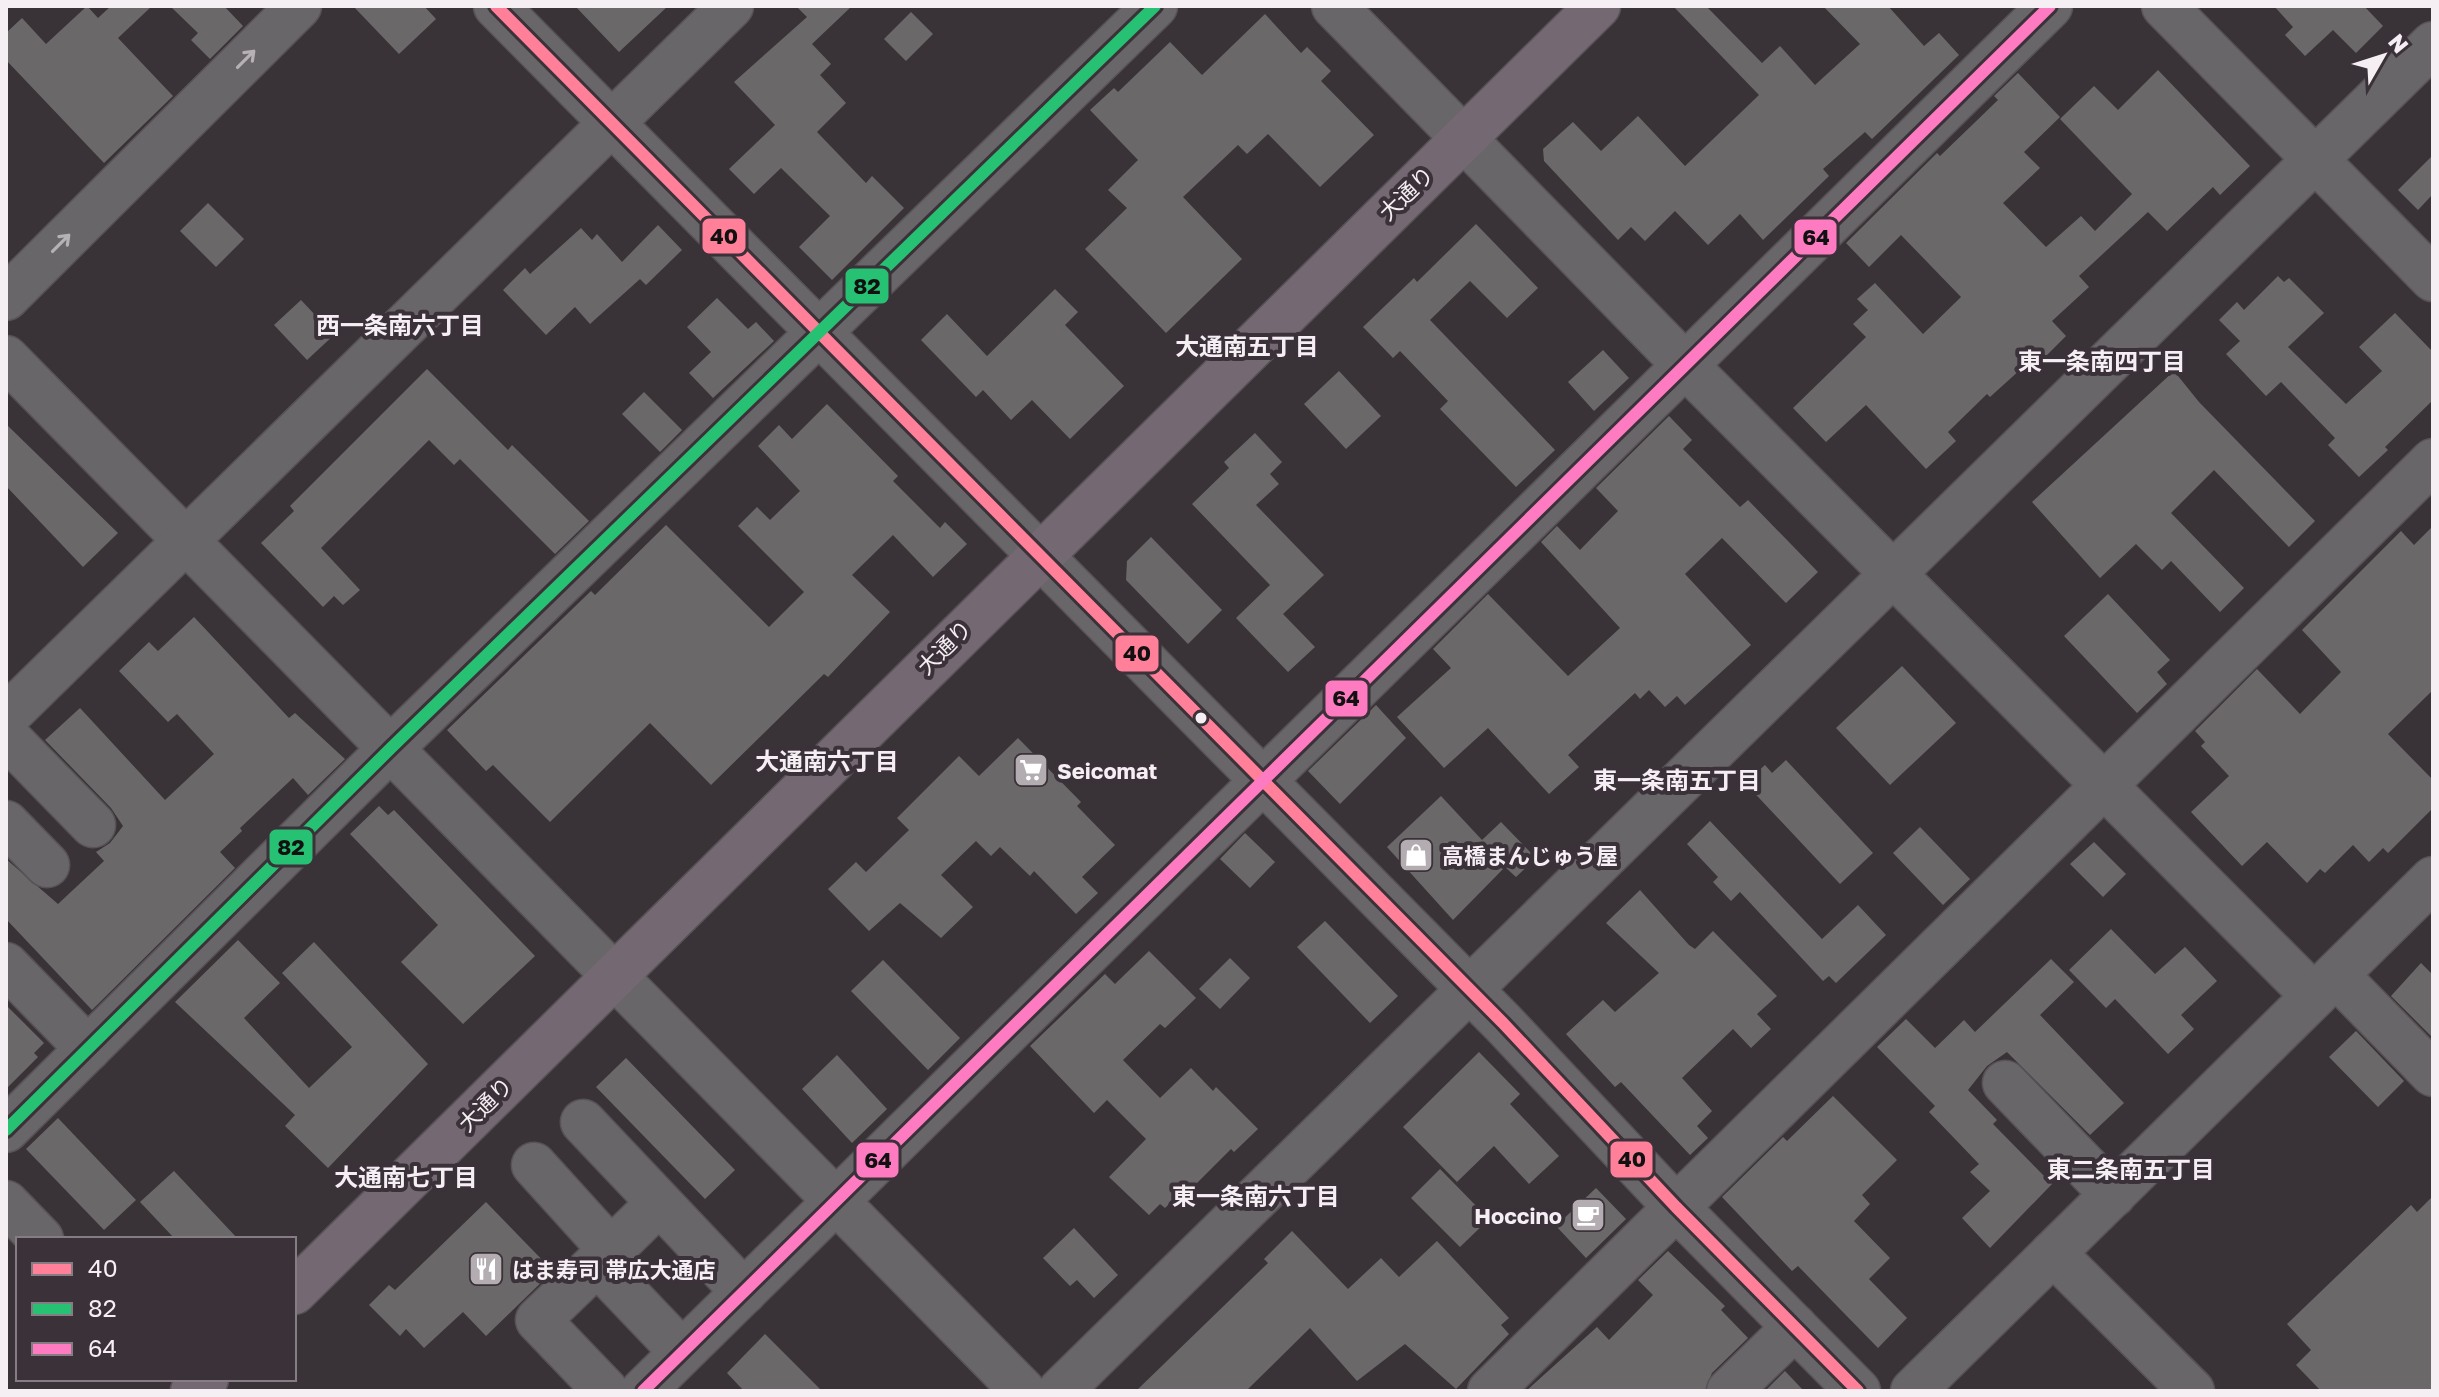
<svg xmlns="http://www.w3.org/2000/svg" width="2439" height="1397" font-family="'Golos Text','Noto Sans JP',sans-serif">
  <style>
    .building { fill: #6a6868 }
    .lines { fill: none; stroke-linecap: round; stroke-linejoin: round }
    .minor-casing { stroke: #575256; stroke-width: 47 }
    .highway-casing { stroke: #575256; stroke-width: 47 }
    .minor { stroke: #696669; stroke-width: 44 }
    .highway { stroke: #746972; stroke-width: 44 }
    .bus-1-casing { stroke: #3b3139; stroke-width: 18 }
    .bus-2-casing { stroke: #3b3139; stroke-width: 18 }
    .bus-3-casing { stroke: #3b3139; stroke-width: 18 }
    .bus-1 { stroke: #ff8098; stroke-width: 12 }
    .bus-2 { stroke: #26c172; stroke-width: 12 }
    .bus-3 { stroke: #fe7ac1; stroke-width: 12 }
    .oneway { stroke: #b6b1b5 }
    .bus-dot { fill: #f5eef3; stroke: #3b3139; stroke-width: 3 }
    .labels { text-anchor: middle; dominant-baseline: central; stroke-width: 8; stroke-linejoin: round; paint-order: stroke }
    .street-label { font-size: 22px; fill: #f5eef3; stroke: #3b3139 }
    .poi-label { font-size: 22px; font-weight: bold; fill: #f5eef3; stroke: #3b3139; text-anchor: start }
    .neighbourhood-label { font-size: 24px; font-weight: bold; fill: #f5eef3; stroke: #3b3139 }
    .line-badge { stroke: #3b3139; stroke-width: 3 }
    .pale-badge-label { font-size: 22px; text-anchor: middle; font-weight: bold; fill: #111 }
  </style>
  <rect width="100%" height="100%" fill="#393338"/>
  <g class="building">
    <polygon points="87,6 98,18 111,6 152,6 118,38 173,96 104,163 6,60 6,33 22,18 46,44"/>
    <polygon points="170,6 224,6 243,26 210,59 191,40 198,33"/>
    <polygon points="353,6 424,6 436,19 399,54"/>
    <polygon points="575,6 668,6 619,52"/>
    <polygon points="796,6 852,6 812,44 831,64 820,75 846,103 817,132 866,183 872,176 904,208 832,280 799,247 830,216 781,168 754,194 729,169 775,125 734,82 807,17"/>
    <polygon points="1673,6 1706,6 1762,63 1780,46 1815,85 1860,44 1823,6 1888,6 1924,46 1939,33 1959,55 1872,139 1865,132 1823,169 1829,176 1763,240 1740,214 1708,245 1675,211 1645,241 1631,227 1618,240 1544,161 1543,149 1573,122 1601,151 1638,116 1685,166 1759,95"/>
    <polygon points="2274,6 2364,6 2383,26 2356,53 2333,30 2305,56 2285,35 2293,27"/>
    <polygon points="911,12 933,34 906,61 884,39"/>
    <polygon points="1265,14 1301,53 1307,47 1331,71 1321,81 1374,135 1320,187 1268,134 1247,154 1238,145 1183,197 1242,259 1166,333 1085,249 1127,208 1108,190 1138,160 1090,110 1114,88 1118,92 1170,42 1202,75"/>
    <polygon points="2158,70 2250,166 2220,195 2213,187 2167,231 2148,212 2079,276 2089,287 2052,321 2066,336 2046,356 2041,351 1990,397 1987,394 1948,432 1956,441 1926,469 1866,405 1826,442 1793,408 1866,337 1853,324 1868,310 1857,299 1875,283 1923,334 1961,297 1901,235 1869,267 1846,243 1937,153 1940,156 1998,100 1994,96 2018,73 2060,117 2024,152 2040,168 2003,203 2046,247 2081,216 2095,231 2132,194 2060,119 2094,86 2118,110"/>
    <polygon points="2433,155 2433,194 2418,210 2398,190"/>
    <polygon points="208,203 244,239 216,267 180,231"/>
    <polygon points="1476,224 1538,288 1507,318 1470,281 1430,320 1555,450 1516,487 1440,409 1448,401 1400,351 1393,358 1363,327 1414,278 1417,282"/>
    <polygon points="658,225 682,250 646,285 640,279 590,324 575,307 546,335 503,290 525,268 530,274 581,228 592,240 597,234 622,262"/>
    <polygon points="2278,276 2284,282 2289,278 2324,313 2288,347 2346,404 2382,371 2359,347 2395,313 2433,352 2433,400 2385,447 2388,450 2359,477 2328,445 2335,438 2281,382 2266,396 2226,354 2240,341 2219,320 2237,302 2244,310"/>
    <polygon points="1055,289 1078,312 1065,325 1124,386 1070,439 1032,400 1011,420 983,390 976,397 921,340 947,314 987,356"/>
    <polygon points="717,298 748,329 756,322 774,341 713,398 689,373 711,352 687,327"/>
    <polygon points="301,300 334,335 307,360 274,325"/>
    <polygon points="1603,350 1629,378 1594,411 1568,382"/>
    <polygon points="427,369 508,450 512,445 589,521 555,554 460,459 454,465 429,440 321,548 360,590 343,605 334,596 323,607 261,543 294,511 290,506"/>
    <polygon points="1339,371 1381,416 1346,449 1304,404"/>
    <polygon points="2174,371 2199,402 2315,521 2289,547 2214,470 2171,513 2244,588 2220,612 2171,561 2162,570 2136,544 2100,578 2032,502"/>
    <polygon points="644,392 682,430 660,452 622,414"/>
    <polygon points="827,404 898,476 893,481 940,528 945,522 967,544 933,577 893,535 852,575 890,612 828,677 824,674 711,785 650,723 550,822 493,765 486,771 447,730 591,591 595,595 666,525 769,627 804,592 738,526 757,507 770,520 800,491 758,446 779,425 792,439"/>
    <polygon points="1669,416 1692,440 1683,449 1740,507 1748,500 1818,572 1786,603 1722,538 1685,574 1751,645 1685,705 1677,696 1665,707 1649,690 1640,699 1635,693 1568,755 1579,767 1549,794 1488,728 1444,768 1397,717 1451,668 1433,649 1488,594 1568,676 1620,628 1541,542 1557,526 1580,550 1618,511 1596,488"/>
    <polygon points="6,424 118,533 83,567 6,486"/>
    <polygon points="1255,433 1282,462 1270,474 1279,484 1256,505 1324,575 1283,614 1315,647 1288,672 1236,618 1270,585 1192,504 1229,468 1224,462"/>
    <polygon points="2433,526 2433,690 2388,734 2433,780 2433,808 2388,853 2383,848 2369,862 2353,845 2325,873 2320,869 2307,883 2267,842 2242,866 2191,812 2229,776 2201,746 2205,742 2195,731 2257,669 2300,714 2341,672 2302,630 2401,531 2414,545"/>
    <polygon points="1151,537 1222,610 1188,644 1126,580 1127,561"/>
    <polygon points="2108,594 2170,660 2157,672 2167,684 2137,713 2064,636"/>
    <polygon points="194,617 289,718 295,713 345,759 308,795 293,778 240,828 242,831 220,852 235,868 92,1010 6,919 6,859 58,904 104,861 96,852 110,843 123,826 111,808 45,740 80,708 165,800 214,754 177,714 168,722 119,671 149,642 158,651"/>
    <polygon points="1902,666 1956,723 1890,785 1836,728"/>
    <polygon points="1376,705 1406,738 1340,804 1308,771"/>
    <polygon points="1018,738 1081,802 1077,806 1115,845 1082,877 1098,893 1076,914 1034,871 1030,876 1000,847 991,856 976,841 941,875 973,907 941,938 900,903 869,931 828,889 856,862 866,872 909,830 897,818 959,756 979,776"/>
    <polygon points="1786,760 1873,853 1840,884 1745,783 1765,765 1772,773"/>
    <polygon points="1441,796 1482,840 1501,822 1536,858 1516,877 1505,867 1453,920 1387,847"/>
    <polygon points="379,806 388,815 394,810 535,956 463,1024 401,962 438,925 350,834"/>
    <polygon points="1710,821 1822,939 1858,905 1886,935 1836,983 1829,976 1823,981 1740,892 1731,901 1713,882 1718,877 1687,844"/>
    <polygon points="1920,827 1970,879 1943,905 1893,853"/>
    <polygon points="1245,833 1275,862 1250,888 1220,859"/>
    <polygon points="2094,842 2126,874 2103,897 2070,864"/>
    <polygon points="1640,890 1689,945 1695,949 1713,931 1777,996 1757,1014 1771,1029 1751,1048 1733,1029 1682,1078 1712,1111 1697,1126 1708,1138 1690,1155 1621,1082 1615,1087 1566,1034 1603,1000 1615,1012 1659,973 1606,923"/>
    <polygon points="1325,921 1398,996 1370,1023 1297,947"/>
    <polygon points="2111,929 2155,974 2185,947 2217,981 2181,1015 2194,1029 2168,1054 2115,999 2106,1008 2069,970"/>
    <polygon points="238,940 280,983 244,1018 309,1088 352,1047 282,973 314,942 428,1064 328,1168 285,1126 295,1115 175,1002"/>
    <polygon points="1149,951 1196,998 1165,1028 1160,1024 1123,1060 1160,1098 1191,1068 1213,1091 1216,1087 1258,1129 1234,1152 1231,1149 1192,1188 1188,1185 1165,1208 1160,1204 1149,1215 1109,1177 1146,1139 1107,1100 1094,1113 1030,1046 1105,974 1115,984"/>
    <polygon points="1230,958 1250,978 1220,1009 1199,989"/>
    <polygon points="2051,959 2074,982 2040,1015 2124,1103 2090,1135 2007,1052 1987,1066 1968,1090 1997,1120 1993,1124 2052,1184 1990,1248 1962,1218 1990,1191 1970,1172 1979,1164 1929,1112 1935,1106 1877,1047 1906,1019 1935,1048 1964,1020 1975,1032"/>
    <polygon points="883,960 960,1038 928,1070 851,991"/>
    <polygon points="2421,963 2433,975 2433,1038 2391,996"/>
    <polygon points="6,1005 44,1043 34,1053 38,1057 6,1089"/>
    <polygon points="2356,1031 2404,1081 2378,1107 2329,1057"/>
    <polygon points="1479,1052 1520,1094 1510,1104 1559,1156 1529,1184 1494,1146 1457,1182 1403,1127"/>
    <polygon points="837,1055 887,1109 852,1143 802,1089"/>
    <polygon points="626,1058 735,1170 705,1199 596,1087"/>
    <polygon points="1833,1096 1897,1160 1862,1195 1870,1204 1854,1221 1890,1258 1869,1279 1907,1318 1878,1348 1798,1266 1792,1271 1722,1197 1783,1137 1787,1141"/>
    <polygon points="58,1118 136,1200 104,1230 26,1149"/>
    <polygon points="1440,1169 1489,1219 1460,1247 1411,1198"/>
    <polygon points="174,1171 238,1239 175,1239 140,1202"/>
    <polygon points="1596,1188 1626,1219 1586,1258 1556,1226"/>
    <polygon points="2433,1196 2433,1391 2321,1391 2296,1365 2311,1350 2287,1324 2411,1205 2417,1212"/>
    <polygon points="486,1202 553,1271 486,1336 463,1312 424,1348 406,1329 400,1336 369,1305 389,1285 395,1290"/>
    <polygon points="1074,1228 1118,1275 1094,1298 1077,1280 1070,1286 1043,1258"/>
    <polygon points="1292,1231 1348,1289 1381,1258 1399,1277 1437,1241 1509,1318 1501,1325 1509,1334 1456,1389 1405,1344 1357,1381 1310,1328 1246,1391 1136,1391 1268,1263 1264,1259"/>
    <polygon points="1668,1251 1725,1306 1721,1310 1748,1338 1712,1373 1705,1391 1526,1391 1597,1327 1609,1340 1653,1295 1638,1280"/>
    <polygon points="765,1334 822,1391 744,1391 727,1373"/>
    <polygon points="1785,1371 1804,1391 1765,1391"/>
  </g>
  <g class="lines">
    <g class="minor-casing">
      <g id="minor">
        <polyline points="496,6 1503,1023 1676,1207 1858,1391"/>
        <polyline points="1334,6 1683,363 2314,996"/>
        <polyline points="2164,6 2433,279"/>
        <polyline points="6,298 299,6"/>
        <polyline points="6,358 1023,1391"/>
        <polyline points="6,717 731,6"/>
        <polyline points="6,736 93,825"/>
        <polyline points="6,823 47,865"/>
        <polyline points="6,965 88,1049"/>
        <polyline points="2336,975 2433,1074"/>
        <polyline points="2005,1083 2113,1195"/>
        <polyline points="583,1122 744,1292"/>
        <polyline points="6,1130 392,747 1155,6"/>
        <polyline points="534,1165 611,1250 659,1203"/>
        <polyline points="6,1203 41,1239"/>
        <polyline points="2053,1253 2192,1391"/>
        <polyline points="597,1263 682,1352"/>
        <polyline points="606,1391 538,1320 611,1250"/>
        <polyline points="643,1391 2050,6"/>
        <polyline points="1060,1391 2433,44"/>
        <polyline points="1490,1391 2433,461"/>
        <polyline points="1729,1391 1795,1327"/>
        <polyline points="1913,1391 2433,879"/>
      </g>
    </g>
    <g class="highway-casing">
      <g id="highway">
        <path d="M294,1292C729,864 1161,433 1598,6"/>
        <polyline points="193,1391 206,1379"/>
      </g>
    </g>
    <use href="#minor" class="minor"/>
    <use href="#highway" class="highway"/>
    <g class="bus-1-casing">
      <polyline id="bus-1" points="496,6 1503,1023 1676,1207 1858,1391"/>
    </g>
    <g class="bus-2-casing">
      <polyline id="bus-2" points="6,1130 392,747 1155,6"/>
    </g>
    <g class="bus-3-casing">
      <polyline id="bus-3" points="643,1391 2050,6"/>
    </g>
    <use href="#bus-1" class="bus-1"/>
    <use href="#bus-2" class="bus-2"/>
    <use href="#bus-3" class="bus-3"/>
  </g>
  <defs><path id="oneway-shaft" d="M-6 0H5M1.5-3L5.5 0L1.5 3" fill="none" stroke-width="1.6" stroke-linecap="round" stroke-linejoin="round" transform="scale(2)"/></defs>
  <g class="oneway">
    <use href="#oneway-shaft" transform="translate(246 59) rotate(-45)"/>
    <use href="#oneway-shaft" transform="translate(61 243) rotate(-45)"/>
  </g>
  <defs>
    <g id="supermarket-square" transform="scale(1.8)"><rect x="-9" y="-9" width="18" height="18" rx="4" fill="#b3adb2" stroke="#3b3139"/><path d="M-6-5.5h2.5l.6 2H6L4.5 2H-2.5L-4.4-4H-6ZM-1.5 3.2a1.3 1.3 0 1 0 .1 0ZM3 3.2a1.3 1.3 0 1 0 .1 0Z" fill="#fff"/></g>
    <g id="shop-square" transform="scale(1.8)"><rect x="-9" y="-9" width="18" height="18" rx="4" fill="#b3adb2" stroke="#3b3139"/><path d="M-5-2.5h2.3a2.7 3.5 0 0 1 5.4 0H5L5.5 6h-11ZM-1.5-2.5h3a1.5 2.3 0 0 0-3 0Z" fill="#fff"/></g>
    <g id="cafe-square" transform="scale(1.8)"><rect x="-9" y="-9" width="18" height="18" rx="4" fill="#b3adb2" stroke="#3b3139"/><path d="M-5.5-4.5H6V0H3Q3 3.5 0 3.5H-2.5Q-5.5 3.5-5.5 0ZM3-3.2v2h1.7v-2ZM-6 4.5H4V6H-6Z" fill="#fff"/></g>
    <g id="restaurant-square" transform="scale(1.8)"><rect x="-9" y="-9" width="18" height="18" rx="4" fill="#b3adb2" stroke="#3b3139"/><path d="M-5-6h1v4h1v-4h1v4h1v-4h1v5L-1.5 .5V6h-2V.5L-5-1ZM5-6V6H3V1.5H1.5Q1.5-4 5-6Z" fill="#fff"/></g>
  </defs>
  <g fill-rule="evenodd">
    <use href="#supermarket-square" x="1031" y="770"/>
    <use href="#shop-square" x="1416" y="855"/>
    <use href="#cafe-square" x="1588" y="1215"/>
    <use href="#restaurant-square" x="486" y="1269"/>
  </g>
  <circle class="bus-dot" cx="1201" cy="718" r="7"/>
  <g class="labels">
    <g class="street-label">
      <text transform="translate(1406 193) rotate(-44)">大通り</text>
      <text transform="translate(944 647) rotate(-45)">大通り</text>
      <text transform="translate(485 1104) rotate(-45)">大通り</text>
    </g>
    <g class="poi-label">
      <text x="1057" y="770">Seicomat</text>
      <text x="1442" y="855">高橋まんじゅう屋</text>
      <text x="1562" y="1215" text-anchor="end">Hoccino</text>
      <text x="512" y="1269">はま寿司 帯広大通店</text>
    </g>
    <g class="neighbourhood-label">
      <text x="400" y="324">西一条南六丁目</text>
      <text x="1247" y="345">大通南五丁目</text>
      <text x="2102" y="360">東一条南四丁目</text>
      <text x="827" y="760">大通南六丁目</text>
      <text x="1677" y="779">東一条南五丁目</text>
      <text x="2131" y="1168">東二条南五丁目</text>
      <text x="406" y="1176">大通南七丁目</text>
      <text x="1256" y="1195">東一条南六丁目</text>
    </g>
  </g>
  <g class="line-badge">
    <rect x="701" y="217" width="46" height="38" rx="8" fill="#ff8098"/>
    <rect x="1793" y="218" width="45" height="38" rx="8" fill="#fe7ac1"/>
    <rect x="844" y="267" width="46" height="38" rx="8" fill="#26c172"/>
    <rect x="1114" y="634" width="46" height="39" rx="8" fill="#ff8098"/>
    <rect x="1324" y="679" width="45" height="39" rx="8" fill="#fe7ac1"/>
    <rect x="268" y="828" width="46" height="38" rx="8" fill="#26c172"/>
    <rect x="1609" y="1140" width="45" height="39" rx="8" fill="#ff8098"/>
    <rect x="855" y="1141" width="45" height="38" rx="8" fill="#fe7ac1"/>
  </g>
  <g class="pale-badge-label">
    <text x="724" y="244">40</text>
    <text x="1816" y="245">64</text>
    <text x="867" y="294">82</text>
    <text x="1137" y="661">40</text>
    <text x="1346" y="706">64</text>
    <text x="291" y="855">82</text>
    <text x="1632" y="1167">40</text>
    <text x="878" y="1168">64</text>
  </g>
  <rect width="2439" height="1397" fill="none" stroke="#f5eef3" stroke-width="16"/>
  <rect x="16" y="1237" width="280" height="144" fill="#3b3139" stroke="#857d83" stroke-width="2"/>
  <rect x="32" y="1263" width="40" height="12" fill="#ff8098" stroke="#857d83" stroke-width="2"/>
  <text x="88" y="1277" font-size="24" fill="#f5eef3">40</text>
  <rect x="32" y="1303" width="40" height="12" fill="#26c172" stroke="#857d83" stroke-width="2"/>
  <text x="88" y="1317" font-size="24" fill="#f5eef3">82</text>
  <rect x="32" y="1343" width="40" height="12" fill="#fe7ac1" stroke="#857d83" stroke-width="2"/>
  <text x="88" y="1357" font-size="24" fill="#f5eef3">64</text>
  <g transform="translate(2383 56) rotate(51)" stroke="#3b3139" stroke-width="6" paint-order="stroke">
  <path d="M0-6L14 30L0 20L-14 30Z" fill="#f5eef3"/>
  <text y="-12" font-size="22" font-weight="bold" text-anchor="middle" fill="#f5eef3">N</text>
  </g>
</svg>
